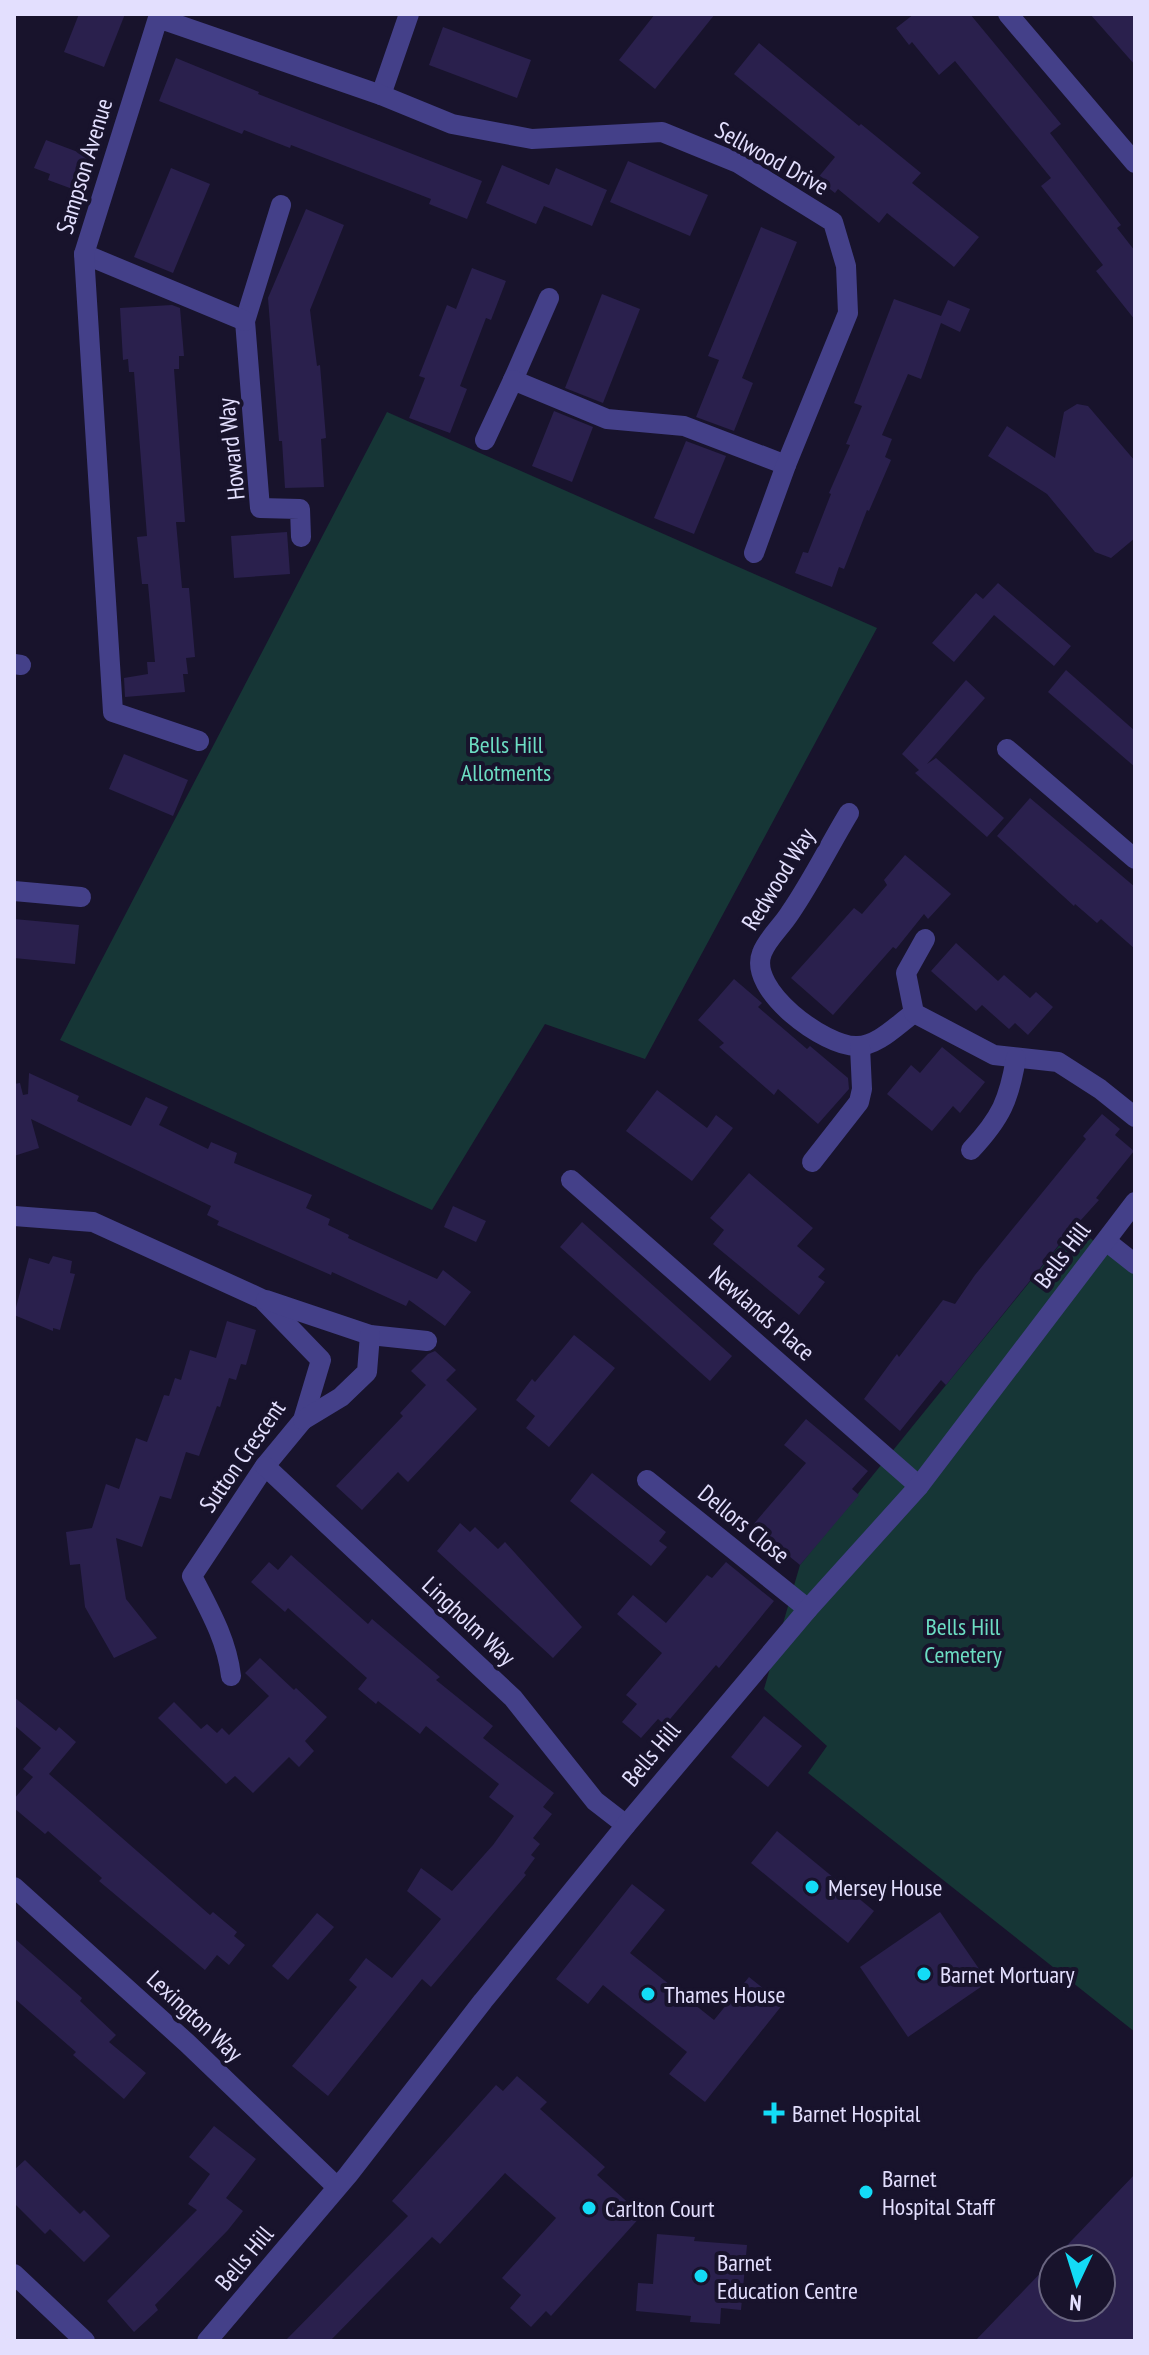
<svg xmlns="http://www.w3.org/2000/svg" width="1149" height="2355" font-family="'PT Sans Narrow',sans-serif">
  <style>
    .green { fill: #163636 }
    .building { fill: #2a204d }
    .lines { fill: none; stroke-linecap: round; stroke-linejoin: round }
    .minor { stroke: #444089; stroke-width: 20 }
    .poi-dot { fill: #13dbf6; stroke: #18132c; stroke-width: 3 }
    .labels { text-anchor: middle; dominant-baseline: central; stroke-width: 8; stroke-linejoin: round; paint-order: stroke }
    .street-label { font-size: 24px; fill: #e3dffe; stroke: #18132c }
    .park-label { font-size: 24px; fill: #6cddc3; stroke: #18132c }
    .poi-label { font-size: 24px; fill: #e3dffe; stroke: #18132c; text-anchor: start }
  </style>
  <rect width="100%" height="100%" fill="#18132c"/>
  <g class="green">
    <polygon points="387,412 877,628 645,1059 545,1024 432,1210 60,1040"/>
    <polygon points="1075,1226 1135,1274 1135,2032 808,1773 827,1746 764,1689 800,1565"/>
  </g>
  <g class="building">
    <polygon points="79,14 125,14 104,67 64,52"/>
    <polygon points="655,14 715,14 655,89 619,60"/>
    <polygon points="914,14 970,14 1061,124 1050,133 1121,225 1117,228 1135,251 1135,320 1096,271 1103,265 1041,186 1051,178 955,61 939,75 912,42 909,45 896,28"/>
    <polygon points="1090,14 1135,14 1135,65"/>
    <polygon points="443,27 531,60 517,98 429,65"/>
    <polygon points="759,43 859,126 861,124 921,173 912,183 979,237 954,267 887,213 879,223 838,189 835,193 817,179 835,157 734,74"/>
    <polygon points="176,58 259,92 258,94 482,181 467,219 429,204 431,199 291,145 290,148 244,130 242,134 159,101"/>
    <polygon points="46,140 91,157 78,191 48,180 50,174 34,168"/>
    <polygon points="628,161 708,195 690,236 610,202"/>
    <polygon points="502,165 549,185 556,168 607,190 592,226 544,206 536,224 486,203"/>
    <polygon points="171,168 210,184 173,273 134,257"/>
    <polygon points="306,209 344,225 310,310 317,366 320,365 326,438 321,439 324,487 285,488 282,441 279,441 268,298"/>
    <polygon points="761,227 797,242 742,378 753,383 734,431 696,417 719,360 708,356"/>
    <polygon points="472,268 506,281 491,320 486,318 460,386 467,389 450,433 409,418 425,378 419,376 447,305 456,309"/>
    <polygon points="602,294 640,309 603,403 565,388"/>
    <polygon points="894,299 941,316 948,300 970,309 960,332 941,323 921,379 908,374 882,435 892,439 885,457 891,460 869,511 867,510 844,569 839,567 832,587 795,573 803,552 808,553 831,494 829,493 850,445 846,444 862,406 854,403"/>
    <polygon points="172,305 180,308 184,356 179,356 179,369 174,369 185,522 176,522 182,588 189,588 195,657 186,658 188,674 183,674 185,692 125,697 124,678 148,674 147,662 155,662 148,584 142,584 137,537 147,536 134,372 129,372 128,359 123,360 120,308"/>
    <polygon points="1077,404 1088,406 1135,461 1135,538 1111,558 1095,552 1047,494 988,456 1007,426 1055,458 1064,412"/>
    <polygon points="554,411 593,427 572,482 532,466"/>
    <polygon points="686,441 726,456 694,534 654,518"/>
    <polygon points="287,532 290,574 234,578 231,536"/>
    <polygon points="998,583 1071,646 1054,666 994,615 954,662 932,643 976,593 983,599"/>
    <polygon points="1066,670 1135,731 1135,767 1048,692"/>
    <polygon points="966,680 985,698 927,764 936,758 1004,818 987,837 915,773 919,770 902,754"/>
    <polygon points="124,754 188,780 173,816 109,789"/>
    <polygon points="1030,798 1135,887 1135,949 1101,919 1097,923 1075,904 1074,906 997,836"/>
    <polygon points="905,855 951,894 928,919 924,914 896,949 893,947 833,1015 791,978 854,908 862,914 887,885 884,880"/>
    <polygon points="14,919 79,925 75,964 14,958"/>
    <polygon points="956,943 998,981 1004,975 1030,998 1036,992 1053,1007 1028,1035 1015,1023 1009,1029 982,1005 976,1011 931,971"/>
    <polygon points="734,979 762,1003 758,1007 807,1049 810,1046 848,1078 849,1089 818,1124 778,1089 774,1095 719,1047 724,1043 698,1020"/>
    <polygon points="942,1047 985,1082 960,1113 953,1106 932,1131 887,1094 911,1065 920,1073"/>
    <polygon points="29,1073 79,1096 77,1101 131,1126 146,1097 168,1107 159,1125 208,1149 211,1142 237,1153 234,1163 312,1195 306,1208 330,1219 328,1225 349,1235 348,1238 437,1279 443,1270 471,1292 445,1326 409,1300 406,1306 332,1272 331,1275 217,1225 219,1221 207,1215 211,1206 31,1119 39,1148 14,1156 14,1084 20,1083 23,1095 28,1094"/>
    <polygon points="657,1090 707,1128 716,1115 733,1128 692,1181 626,1131"/>
    <polygon points="1102,1114 1120,1129 1115,1135 1134,1151 1096,1198 1099,1200 1062,1241 946,1385 941,1380 900,1431 864,1399 897,1354 899,1357 943,1300 955,1304 975,1275 1086,1139 1083,1136"/>
    <polygon points="749,1173 813,1228 797,1246 825,1269 818,1277 825,1282 799,1315 713,1244 724,1230 710,1218"/>
    <polygon points="453,1206 486,1221 476,1242 444,1227"/>
    <polygon points="582,1222 732,1356 710,1381 560,1247"/>
    <polygon points="53,1256 72,1261 70,1273 75,1274 60,1330 53,1328 53,1331 14,1315 29,1258 49,1264"/>
    <polygon points="227,1321 256,1330 246,1365 241,1364 236,1380 229,1378 220,1407 217,1406 199,1456 186,1452 171,1499 160,1496 142,1547 116,1538 126,1599 157,1638 114,1658 85,1607 80,1564 70,1565 66,1532 92,1528 106,1484 119,1489 136,1438 147,1442 164,1395 169,1396 175,1378 181,1380 190,1350 216,1358"/>
    <polygon points="574,1335 615,1368 549,1447 526,1428 535,1416 516,1400 532,1379 535,1382"/>
    <polygon points="435,1351 456,1370 446,1380 477,1409 408,1482 398,1472 362,1510 336,1486 403,1416 400,1413 426,1385 411,1371 428,1354"/>
    <polygon points="806,1419 868,1471 852,1489 859,1495 800,1565 752,1526 806,1463 784,1445"/>
    <polygon points="592,1473 666,1532 659,1541 667,1547 651,1566 570,1501"/>
    <polygon points="460,1523 470,1532 475,1527 498,1549 505,1542 582,1627 553,1658 437,1551"/>
    <polygon points="291,1555 368,1624 372,1619 440,1677 436,1680 493,1726 483,1738 554,1793 543,1807 552,1814 533,1838 540,1844 531,1855 535,1858 524,1873 526,1875 431,1987 422,1979 328,2096 292,2066 357,1987 349,1980 366,1958 392,1978 441,1919 407,1891 421,1868 452,1891 493,1845 514,1816 489,1797 499,1784 426,1726 420,1734 378,1701 376,1704 358,1689 367,1678 288,1608 285,1612 251,1582 269,1562 278,1570"/>
    <polygon points="726,1562 774,1601 719,1668 716,1665 665,1725 658,1719 641,1738 622,1722 637,1704 626,1695 662,1653 617,1614 633,1595 666,1623 707,1575 712,1578"/>
    <polygon points="260,1658 294,1690 296,1688 327,1717 305,1741 314,1751 299,1767 289,1757 253,1793 235,1776 226,1784 158,1718 174,1702 201,1729 207,1724 217,1733 222,1728 229,1735 269,1696 245,1673"/>
    <polygon points="14,1697 56,1731 59,1727 76,1742 49,1774 210,1915 213,1912 237,1932 234,1936 245,1945 229,1965 217,1955 205,1970 99,1881 102,1878 48,1831 45,1834 14,1808 14,1799 33,1777 23,1769 41,1748 14,1725"/>
    <polygon points="764,1716 802,1746 768,1787 731,1757"/>
    <polygon points="777,1831 874,1911 848,1943 751,1863"/>
    <polygon points="632,1884 665,1910 630,1953 714,2020 749,1977 783,2004 705,2102 669,2074 687,2052 603,1985 588,2004 556,1979"/>
    <polygon points="940,1912 988,1982 908,2037 860,1967"/>
    <polygon points="317,1913 334,1927 288,1980 272,1966"/>
    <polygon points="14,1938 82,1998 80,2001 116,2035 109,2042 146,2073 124,2099 73,2055 76,2052 14,1998"/>
    <polygon points="517,2076 547,2102 540,2109 605,2167 597,2175 642,2215 551,2316 546,2311 531,2327 510,2308 521,2295 502,2278 556,2218 505,2173 440,2244 432,2237 330,2341 285,2341 408,2216 392,2201 496,2085 503,2091"/>
    <polygon points="214,2126 256,2159 226,2198 243,2211 228,2230 155,2305 158,2310 134,2332 107,2301 197,2210 188,2204 210,2174 189,2157"/>
    <polygon points="25,2160 80,2214 84,2210 110,2236 84,2262 50,2229 45,2234 14,2203 14,2170"/>
    <polygon points="1135,2174 1135,2341 975,2341 1053,2260 1053,2307 1101,2307 1101,2259 1054,2259"/>
    <polygon points="657,2234 695,2237 694,2241 747,2245 741,2310 721,2308 720,2324 690,2322 691,2316 636,2311 638,2283 653,2284"/>
  </g>
  <g class="lines">
    <g class="minor">
      <polyline points="1008,14 1135,163"/>
      <polyline points="381,95 409,14"/>
      <polyline points="281,205 245,321 260,508 300,509 301,537"/>
      <polyline points="84,254 245,321"/>
      <polyline points="513,380 549,298"/>
      <polyline points="485,440 513,380 607,419 684,426 786,465"/>
      <polyline points="14,664 21,665"/>
      <polyline points="199,741 113,712 84,254 158,18 381,95 452,124 532,139 662,132 738,163 833,222 846,266 848,313 786,465 754,553"/>
      <polyline points="1007,749 1135,859"/>
      <path d="M849,813C829,846 812,881 790,913C782,926 767,939 762,953C747,990 825,1047 857,1046C878,1046 898,1024 914,1013"/>
      <polyline points="14,891 81,897"/>
      <polyline points="925,939 906,973 914,1013 994,1055 1058,1062 1100,1089 1135,1117"/>
      <path d="M971,1150C1001,1118 1009,1100 1016,1058"/>
      <polyline points="812,1162 859,1102 862,1089 860,1047"/>
      <polyline points="571,1180 919,1486"/>
      <path d="M14,1216L93,1222L262,1299L321,1360L303,1420L265,1466L192,1576C209,1609 227,1640 231,1676"/>
      <polyline points="1106,1241 1135,1264"/>
      <polyline points="266,1300 370,1335 427,1341"/>
      <polyline points="303,1420 341,1397 367,1372 370,1335"/>
      <polyline points="265,1466 513,1698 595,1801 626,1825"/>
      <polyline points="647,1480 808,1609"/>
      <polyline points="14,1887 187,2043 337,2187"/>
      <polyline points="14,2274 85,2341"/>
      <polyline points="207,2341 348,2175 483,2001 626,1825 808,1609 919,1486 1135,1202"/>
    </g>
  </g>
  <g class="poi-dot">
    <circle cx="812" cy="1887" r="8"/>
    <circle cx="924" cy="1974" r="8"/>
    <circle cx="648" cy="1994" r="8"/>
    <path d="M770 2101h8v8h8v8h-8v8h-8v-8h-8v-8h8z"/>
    <circle cx="866" cy="2192" r="8"/>
    <circle cx="589" cy="2208" r="8"/>
    <circle cx="701" cy="2276" r="8"/>
  </g>
  <g class="labels">
    <g class="street-label">
      <text transform="translate(772 158) rotate(29)">Sellwood Drive</text>
      <text transform="translate(84 166) rotate(-73)">Sampson Avenue</text>
      <text transform="translate(231 449) rotate(-96)">Howard Way</text>
      <text transform="translate(778 879) rotate(-58)">Redwood Way</text>
      <text transform="translate(1062 1255) rotate(-53)">Bells Hill</text>
      <text transform="translate(762 1313) rotate(41)">Newlands Place</text>
      <text transform="translate(242 1456) rotate(-55)">Sutton Crescent</text>
      <text transform="translate(744 1524) rotate(39)">Dellors Close</text>
      <text transform="translate(469 1621) rotate(43)">Lingholm Way</text>
      <text transform="translate(651 1754) rotate(-50)">Bells Hill</text>
      <text transform="translate(195 2016) rotate(43)">Lexington Way</text>
      <text transform="translate(244 2258) rotate(-50)">Bells Hill</text>
    </g>
    <g class="park-label">
      <text x="506" y="744">Bells Hill<tspan x="506" dy="28">Allotments</tspan></text>
      <text x="963" y="1626">Bells Hill<tspan x="963" dy="28">Cemetery</tspan></text>
    </g>
    <g class="poi-label">
      <text x="828" y="1887">Mersey House</text>
      <text x="940" y="1974">Barnet Mortuary</text>
      <text x="664" y="1994">Thames House</text>
      <text x="792" y="2113">Barnet Hospital</text>
      <text x="882" y="2178">Barnet<tspan x="882" dy="28">Hospital Staff</tspan></text>
      <text x="605" y="2208">Carlton Court</text>
      <text x="717" y="2262">Barnet<tspan x="717" dy="28">Education Centre</tspan></text>
    </g>
  </g>
  <rect width="1149" height="2355" fill="none" stroke="#e3dffe" stroke-width="32"/>
  <g transform="translate(1077 2283) rotate(184)"><circle r="38" fill="#18132c" stroke="#696580" stroke-width="2"/>
  <path d="M0-6L14 30L0 20L-14 30Z" fill="#13dbf6"/>
  <text y="-12" font-size="22" font-weight="bold" text-anchor="middle" fill="#e3dffe">N</text>
  </g>
</svg>
